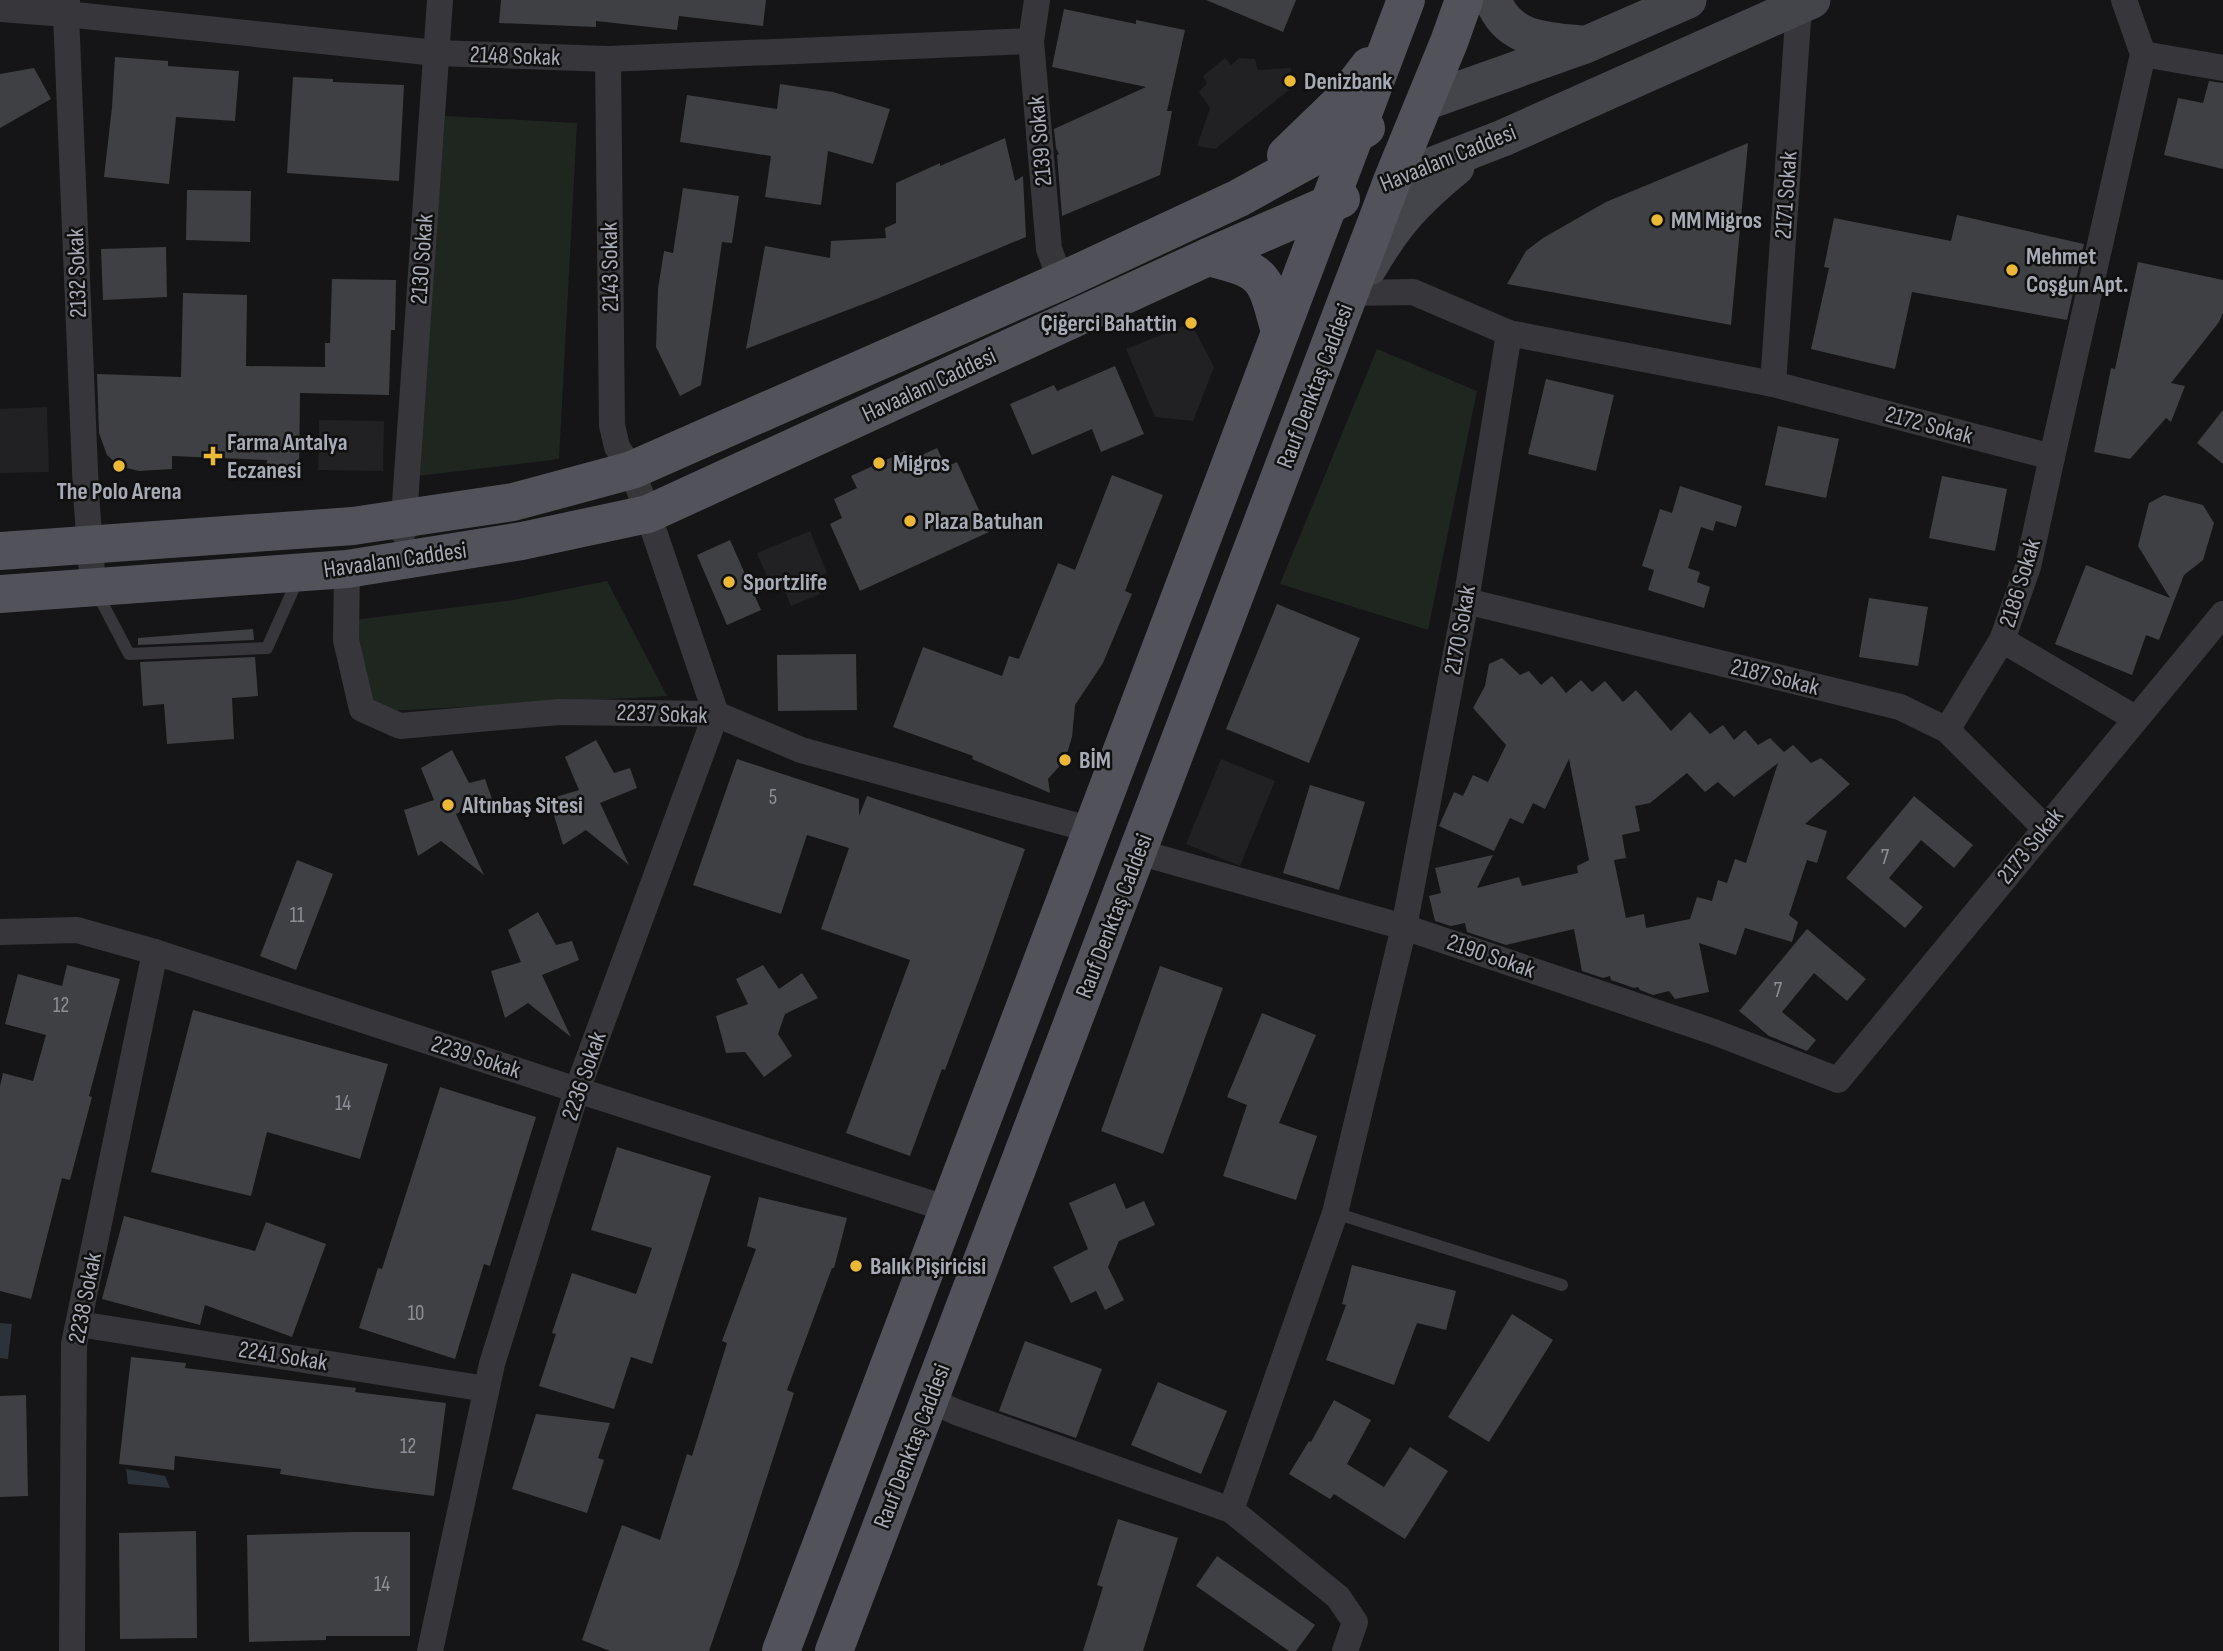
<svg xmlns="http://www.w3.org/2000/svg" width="2223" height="1651" font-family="'Sofia Sans Condensed',sans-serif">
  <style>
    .built { fill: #212123 }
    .green { fill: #1f2620 }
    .water { fill: #2b323a }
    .building { fill: #3f4043; fill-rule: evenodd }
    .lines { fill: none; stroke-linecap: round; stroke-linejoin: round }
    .lane { stroke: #36363b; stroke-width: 12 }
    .street { stroke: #36363b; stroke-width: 26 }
    .secondary { stroke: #44454b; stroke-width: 37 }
    .primary { stroke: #52535a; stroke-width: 38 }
    .poi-dot { fill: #ebb838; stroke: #101011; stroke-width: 2.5 }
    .labels { text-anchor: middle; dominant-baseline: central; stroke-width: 5; stroke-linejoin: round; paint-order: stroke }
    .number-label { font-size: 21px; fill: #8d9099 }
    .street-label { font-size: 24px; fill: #a7abb6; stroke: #101011 }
    .poi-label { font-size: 24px; font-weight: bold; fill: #a7abb6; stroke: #101011; text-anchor: start }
  </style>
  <rect width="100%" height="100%" fill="#151416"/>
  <g class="built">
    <polygon points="1225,58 1231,65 1239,58 1255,59 1258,70 1291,68 1289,90 1215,149 1197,146 1210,108 1199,92 1207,83 1203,76"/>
    <polygon points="1191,323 1214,367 1193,421 1155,417 1126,349"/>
    <polygon points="47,407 49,472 0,473 0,409"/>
    <polygon points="319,420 384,421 383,471 318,470"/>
    <polygon points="810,531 827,573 814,578 820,594 791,606 783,587 773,591 757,553"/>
    <polygon points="1221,759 1275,781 1240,866 1186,844"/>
  </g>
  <g class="green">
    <polygon points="445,116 577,123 559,459 418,476"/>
    <polygon points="1377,349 1477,391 1428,630 1280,584"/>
    <polygon points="607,581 667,696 388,711 367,700 354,620 513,600"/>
  </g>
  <g class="water">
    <polygon points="0,1323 12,1324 8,1359 0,1358"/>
    <polygon points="126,1469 165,1476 170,1488 128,1484"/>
  </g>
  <g class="building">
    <polygon points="501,0 766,0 763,26 679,16 677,30 596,21 596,27 499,23"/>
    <polygon points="1206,0 1296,0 1283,32"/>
    <polygon points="1064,9 1136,24 1136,20 1185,30 1167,111 1172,111 1160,175 1062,216 1057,155 1059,154 1056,148 1054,129 1146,87 1052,67"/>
    <polygon points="115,57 168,61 168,66 239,71 235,121 176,117 169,184 104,177 112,107"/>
    <polygon points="34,68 51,99 0,128 0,74"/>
    <polygon points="293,77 333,79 333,82 404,85 399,181 287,173"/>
    <polygon points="2209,81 2223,83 2223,169 2164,155 2178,98 2203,103"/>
    <polygon points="780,84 833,92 890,109 873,164 828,151 821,205 765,197 771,156 680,142 687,95 777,109"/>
    <polygon points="1005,138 1015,181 1023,176 1026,237 879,298 746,349 765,246 830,258 831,241 886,238 885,228 896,223 896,183 940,163 940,166"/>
    <polygon points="1748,143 1731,325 1507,284 1526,251 1543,238 1606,202"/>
    <polygon points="683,188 739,196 732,243 722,242 701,385 680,396 656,347 658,289 664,251 673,253"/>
    <polygon points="187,190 251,191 250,242 186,240"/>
    <polygon points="1957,215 2084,244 2067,320 1912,292 1895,369 1811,349 1829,268 1824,267 1834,218 1951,241"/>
    <polygon points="166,247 167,297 103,300 101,249"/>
    <polygon points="2138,262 2223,280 2223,313 2219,322 2171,383 2185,386 2171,422 2166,418 2130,459 2094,452 2111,368 2115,369"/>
    <polygon points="332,279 396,280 395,330 391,330 389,395 300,393 299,472 266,471 267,460 172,456 172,469 139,471 119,466 107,455 99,433 97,374 181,377 183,293 247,295 246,366 325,367 325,343 330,343"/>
    <polygon points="1115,366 1144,434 1101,452 1092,429 1032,455 1010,404 1054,385 1057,391"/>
    <polygon points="1546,379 1614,395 1596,471 1528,454"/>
    <polygon points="2223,410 2223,464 2197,443"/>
    <polygon points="1778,426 1839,439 1826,498 1765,485"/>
    <polygon points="937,448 946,467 957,462 989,532 860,591 830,524 842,518 834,499 857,488 851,476 905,451 909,461"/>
    <polygon points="1112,475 1163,495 1125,591 1132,594 1103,663 1075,705 1072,737 1065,760 1048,779 1050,793 972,759 973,756 893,727 923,647 1002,676 1009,656 1019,659 1058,563 1075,570"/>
    <polygon points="1942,476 2007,489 1995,551 1929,538"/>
    <polygon points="1680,486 1742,506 1736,527 1716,521 1713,531 1701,527 1688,568 1700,572 1697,582 1710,587 1704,608 1648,590 1654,570 1642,566 1660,509 1672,513"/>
    <polygon points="2164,495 2203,505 2214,523 2203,560 2184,575 2159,640 2146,635 2132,675 2055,644 2086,565 2170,598 2138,546 2149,503"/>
    <polygon points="730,540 761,610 727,625 697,555"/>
    <polygon points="1869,598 1928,607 1918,666 1859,657"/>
    <polygon points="1277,604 1360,638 1309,763 1226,729"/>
    <polygon points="253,629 254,640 138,645 138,638"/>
    <polygon points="856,654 857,710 778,711 777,655"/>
    <polygon points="255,657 258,696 232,698 234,739 167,744 164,704 143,706 140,662"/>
    <path d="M1502,658L1520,675L1529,671L1541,685L1552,676L1566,693L1581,680L1592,692L1605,681L1623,702L1636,690L1671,731L1690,712L1710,734L1723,725L1734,740L1745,730L1758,745L1770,738L1784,752L1793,745L1811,763L1821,758L1850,784L1805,824L1827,831L1817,863L1807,860L1789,915L1798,922L1792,942L1745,928L1736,955L1699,943L1709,992L1675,999L1669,991L1653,995L1640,990L1638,987L1634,988L1611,980L1610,976L1603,978L1582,971L1574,929L1506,945L1467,932L1465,923L1451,926L1435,921L1429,896L1441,893L1435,868L1493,855L1477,888L1519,877L1522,886L1578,873L1577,866L1589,860L1569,759L1545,809L1533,803L1523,824L1510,818L1494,851L1439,826L1454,792L1463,796L1473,775L1488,782L1506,745L1473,708L1485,686L1489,664ZM1778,763L1746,863L1735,859L1727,883L1718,880L1712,901L1697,897L1690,919L1646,928L1644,914L1626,918L1614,860L1626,858L1622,835L1640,831L1635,806L1650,803L1687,773L1705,792L1718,782L1734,797Z"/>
    <polygon points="596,740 614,773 630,768 637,788 600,803 629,865 586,830 563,845 549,799 579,790 565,757"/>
    <polygon points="452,750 469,783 485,779 492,799 456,814 484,875 441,841 418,856 404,810 434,800 421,768"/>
    <polygon points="737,759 859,799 859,816 867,796 1025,849 984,966 945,1070 942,1069 910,1156 846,1133 910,960 821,929 849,848 807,835 781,914 693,885"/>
    <polygon points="1310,785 1365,802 1339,890 1283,873"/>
    <polygon points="1914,796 1973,845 1954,868 1921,840 1889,878 1923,907 1905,928 1846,878"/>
    <polygon points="297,860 333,874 296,970 260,956"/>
    <polygon points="538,912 556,945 572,941 579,960 542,975 571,1037 528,1003 505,1018 491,971 521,962 508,930"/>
    <polygon points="1807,929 1866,979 1847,1001 1814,973 1782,1012 1816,1040 1807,1051 1769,1036 1739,1011"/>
    <polygon points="67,965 120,979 89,1096 92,1097 70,1180 62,1178 31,1299 0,1291 0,1086 3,1073 33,1081 46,1035 5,1024 18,974 62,986"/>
    <polygon points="763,965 779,989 802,973 818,998 785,1014 778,1034 792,1056 764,1077 745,1052 726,1053 716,1016 748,1004 736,979"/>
    <polygon points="1160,966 1223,988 1163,1154 1101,1131"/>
    <polygon points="193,1010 388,1064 360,1159 267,1132 251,1196 151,1172"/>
    <polygon points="1262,1013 1316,1035 1279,1123 1317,1136 1296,1200 1223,1176 1247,1105 1227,1097"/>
    <polygon points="440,1087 536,1117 490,1266 484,1264 455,1359 359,1328 378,1268 382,1269"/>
    <polygon points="617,1147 711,1176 652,1364 631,1357 614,1409 539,1386 556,1334 552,1333 572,1273 636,1294 652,1248 591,1230"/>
    <polygon points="1115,1183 1126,1209 1144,1201 1155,1225 1119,1241 1108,1267 1124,1300 1105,1310 1096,1291 1071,1303 1053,1267 1088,1249 1069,1203"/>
    <polygon points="759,1197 847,1218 834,1268 832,1268 787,1390 794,1393 738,1567 709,1651 610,1651 582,1640 622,1525 660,1540 687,1454 692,1456 727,1343 722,1341 756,1249 747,1246"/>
    <polygon points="124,1216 255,1251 266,1222 326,1244 292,1337 205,1305 200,1325 102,1299"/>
    <polygon points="1352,1265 1456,1291 1446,1330 1417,1323 1394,1385 1326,1360 1346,1305 1342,1304"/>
    <polygon points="1512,1314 1553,1340 1489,1442 1448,1417"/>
    <polygon points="1025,1341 1102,1369 1076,1438 999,1411"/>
    <polygon points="131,1357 186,1363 185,1368 356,1388 355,1392 446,1403 434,1496 371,1488 280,1474 281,1469 175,1456 174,1470 119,1464"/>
    <polygon points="1158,1382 1227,1411 1201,1474 1131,1445"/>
    <polygon points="26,1395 28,1496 0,1497 0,1396"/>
    <polygon points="1334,1400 1371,1420 1347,1464 1384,1487 1410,1447 1448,1471 1405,1539 1334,1494 1330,1499 1289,1474 1309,1441 1311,1442"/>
    <polygon points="536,1414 610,1423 598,1458 604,1460 587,1513 512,1489"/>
    <polygon points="1118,1519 1178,1538 1143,1651 1083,1651 1103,1587 1097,1585"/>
    <polygon points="196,1531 197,1638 120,1639 119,1533"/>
    <polygon points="354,1532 410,1532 410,1636 326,1636 326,1640 249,1642 247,1535"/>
    <polygon points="1217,1556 1315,1625 1296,1651 1289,1651 1196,1586"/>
  </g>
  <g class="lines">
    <g class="lane">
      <polyline points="97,593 129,654 267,648 298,579"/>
      <polyline points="1335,1213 1562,1285"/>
    </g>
    <g class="street">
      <polyline points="67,0 66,14 86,494 93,586"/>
      <polyline points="1037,0 1031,41 1049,249 1061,281"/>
      <polyline points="0,9 66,14 436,53 608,59 1031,41"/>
      <polyline points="2143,54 2223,68"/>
      <polyline points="1350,293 1413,292 1509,333 1773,384 2052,457 2143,54 2124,0"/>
      <polyline points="1773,384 1799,6"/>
      <polyline points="2052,457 2028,567 2002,640 2135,718"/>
      <polyline points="403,532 440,0"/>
      <polyline points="347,569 346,640 362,709 400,726 559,712 716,714 801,750 1092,830"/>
      <polyline points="1466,601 1900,707 1947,730 2045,828"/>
      <polyline points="1947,730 2002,640"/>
      <polyline points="1138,852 1404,927 1714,1032 1838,1080 2223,614"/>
      <polyline points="0,932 77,930 155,952 577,1090 948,1209"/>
      <polyline points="79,1324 486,1389"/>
      <polyline points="930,1400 956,1412 1231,1510 1335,1213 1404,927 1466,601 1509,333"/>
      <polyline points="1231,1510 1338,1597 1355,1622 1345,1651"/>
      <polyline points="72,1651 74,1344 155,952"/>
      <polyline points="430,1651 492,1364 577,1090 716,714 648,514 632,470 617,447 612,425 608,59"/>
    </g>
    <g class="secondary">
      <path d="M1493,0C1508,40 1544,40 1580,44"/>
      <polyline points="1425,102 1585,45 1688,0"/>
      <polyline points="1392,181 1503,138 1812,0"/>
      <path d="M1369,267C1395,222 1416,200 1456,167"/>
    </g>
    <g class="primary">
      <polyline points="1286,155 1342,101 1369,66"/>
      <path d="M1208,257C1266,271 1265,276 1280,332"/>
      <polyline points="0,551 353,526 513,502 632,470 1061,281 1239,198 1366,128"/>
      <polyline points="0,594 347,569 522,541 648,514 1208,257 1341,199"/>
      <polyline points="781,1651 1406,0"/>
      <polyline points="834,1651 1392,181 1449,42 1464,0"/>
    </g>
  </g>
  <g class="poi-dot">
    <circle cx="1290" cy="81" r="7"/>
    <circle cx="1657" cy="220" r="7"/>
    <circle cx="2012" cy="270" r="7"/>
    <circle cx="1191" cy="323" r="7"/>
    <path d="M209.5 445.5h7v7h7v7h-7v7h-7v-7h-7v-7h7z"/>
    <circle cx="879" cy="463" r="7"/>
    <circle cx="119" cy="466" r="7"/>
    <circle cx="910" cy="521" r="7"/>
    <circle cx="729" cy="582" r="7"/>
    <circle cx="1065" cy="760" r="7"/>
    <circle cx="448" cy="805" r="7"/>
    <circle cx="856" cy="1266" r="7"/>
  </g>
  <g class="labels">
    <g class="number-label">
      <text x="773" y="797">5</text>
      <text x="1885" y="857">7</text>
      <text x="297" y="915">11</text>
      <text x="1778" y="990">7</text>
      <text x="61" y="1005">12</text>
      <text x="343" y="1103">14</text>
      <text x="416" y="1313">10</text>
      <text x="408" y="1446">12</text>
      <text x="382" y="1584">14</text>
    </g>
    <g class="street-label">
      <text transform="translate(515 56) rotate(2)">2148 Sokak</text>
      <text transform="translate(1040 141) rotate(-95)">2139 Sokak</text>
      <text transform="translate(1448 158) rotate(-22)">Havaalanı Caddesi</text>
      <text transform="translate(1786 195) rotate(-86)">2171 Sokak</text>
      <text transform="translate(422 259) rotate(-86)">2130 Sokak</text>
      <text transform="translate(610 267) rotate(-91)">2143 Sokak</text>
      <text transform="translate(77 273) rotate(-92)">2132 Sokak</text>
      <text transform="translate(929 385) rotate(-25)">Havaalanı Caddesi</text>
      <text transform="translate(1315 386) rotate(-69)">Rauf Denktaş Caddesi</text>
      <text transform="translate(1929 425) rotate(15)">2172 Sokak</text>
      <text transform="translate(395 560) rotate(-8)">Havaalanı Caddesi</text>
      <text transform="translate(2020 583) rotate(-73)">2186 Sokak</text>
      <text transform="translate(1460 630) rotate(-80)">2170 Sokak</text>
      <text transform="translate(1775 677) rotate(14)">2187 Sokak</text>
      <text transform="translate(662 714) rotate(2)">2237 Sokak</text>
      <text transform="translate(2030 846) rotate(-51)">2173 Sokak</text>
      <text transform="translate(1114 916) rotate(-69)">Rauf Denktaş Caddesi</text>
      <text transform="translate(1491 956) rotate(19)">2190 Sokak</text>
      <text transform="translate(476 1057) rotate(18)">2239 Sokak</text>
      <text transform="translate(584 1076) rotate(-71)">2236 Sokak</text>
      <text transform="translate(85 1298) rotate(-79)">2238 Sokak</text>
      <text transform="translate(283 1356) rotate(9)">2241 Sokak</text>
      <text transform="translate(912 1446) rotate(-69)">Rauf Denktaş Caddesi</text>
    </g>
    <g class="poi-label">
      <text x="1304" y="81">Denizbank</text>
      <text x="1671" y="220">MM Migros</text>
      <text x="2026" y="256">Mehmet<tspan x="2026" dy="28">Coşgun Apt.</tspan></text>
      <text x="1177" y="323" text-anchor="end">Çiğerci Bahattin</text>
      <text x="227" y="442">Farma Antalya<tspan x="227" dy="28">Eczanesi</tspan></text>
      <text x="893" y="463">Migros</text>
      <text x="119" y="491" text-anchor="middle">The Polo Arena</text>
      <text x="924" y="521">Plaza Batuhan</text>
      <text x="743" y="582">Sportzlife</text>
      <text x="1079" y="760">BİM</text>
      <text x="462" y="805">Altınbaş Sitesi</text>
      <text x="870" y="1266">Balık Pişiricisi</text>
    </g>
  </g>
</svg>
